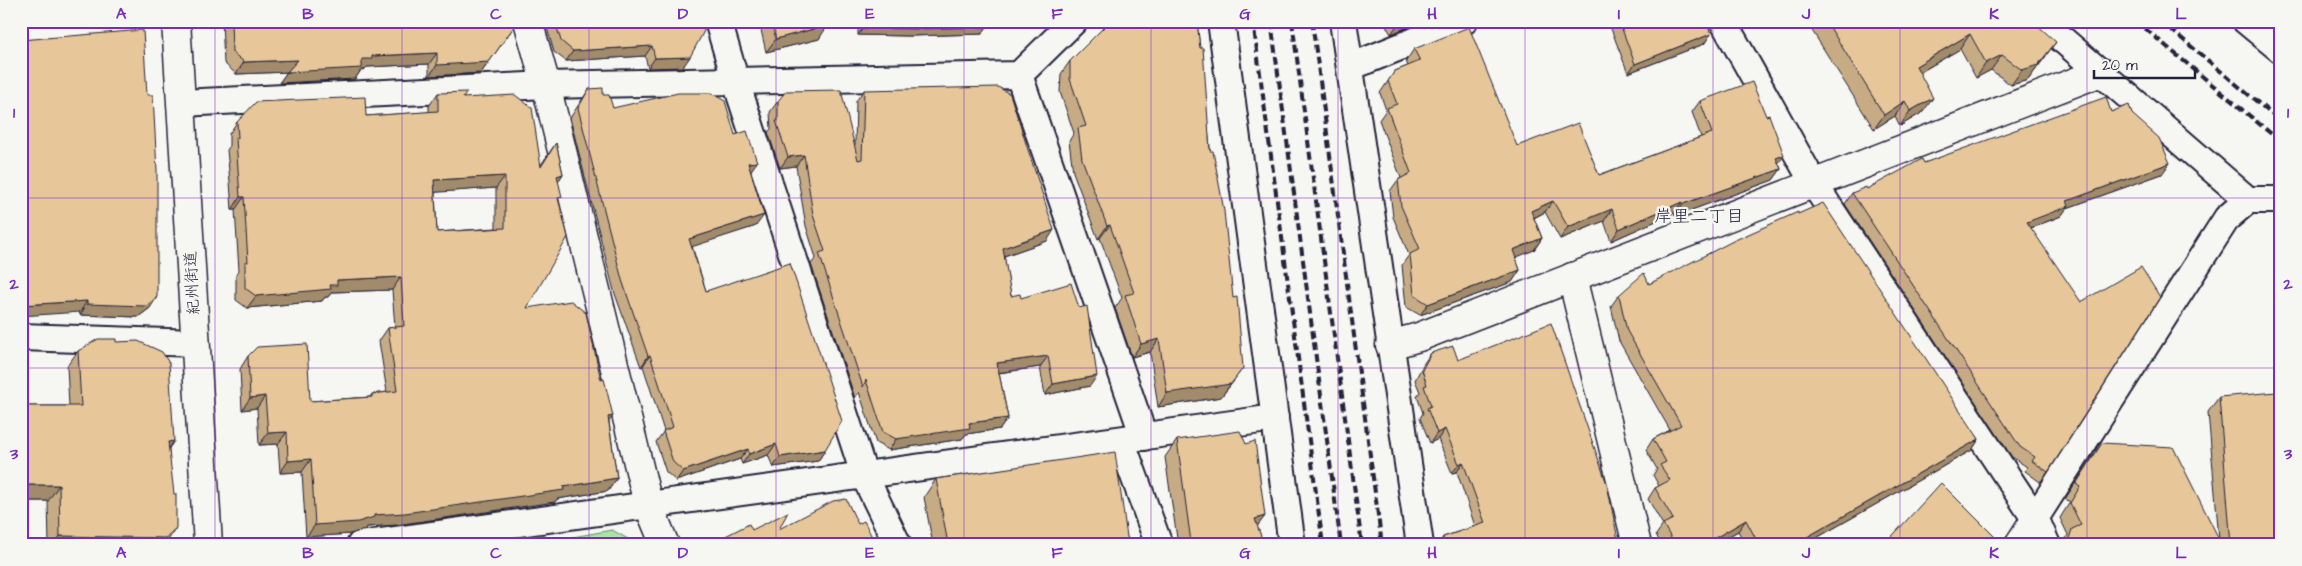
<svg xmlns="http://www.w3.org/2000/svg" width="2302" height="566" font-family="'Architects Daughter','Klee One',sans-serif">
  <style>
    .green { fill: #abe4a8; stroke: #668372 }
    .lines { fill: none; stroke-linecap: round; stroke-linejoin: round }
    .minor-casing { stroke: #22223b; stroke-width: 30 }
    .tertiary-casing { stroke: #22223b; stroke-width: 31 }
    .minor { stroke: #f6f6f2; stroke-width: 26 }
    .tertiary { stroke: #f6f6f2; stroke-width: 28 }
    .rail { stroke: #22223b; stroke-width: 4; stroke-dasharray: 8 4; stroke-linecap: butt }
    .wall { fill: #c7ab84; stroke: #22223b; fill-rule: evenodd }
    .shaded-wall { fill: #a28b6b; stroke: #22223b }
    .building { fill: #e7c799; stroke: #22223b; fill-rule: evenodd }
    .grid { fill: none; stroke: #7b2cbf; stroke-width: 1; stroke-opacity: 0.55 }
    .labels { text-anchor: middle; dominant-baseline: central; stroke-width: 4.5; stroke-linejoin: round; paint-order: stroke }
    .street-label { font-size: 16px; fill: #22223b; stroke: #f6f6f2 }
    .neighbourhood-label { font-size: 18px; fill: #22223b; stroke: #f6f6f2 }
    .neatline { fill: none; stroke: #7b2cbf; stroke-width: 2 }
    .grid-label { font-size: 16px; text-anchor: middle; font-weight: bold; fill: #7b2cbf }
  </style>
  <rect width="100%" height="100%" fill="#f6f6f2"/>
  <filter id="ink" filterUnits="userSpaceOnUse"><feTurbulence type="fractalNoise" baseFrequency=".02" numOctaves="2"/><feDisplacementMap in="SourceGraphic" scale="10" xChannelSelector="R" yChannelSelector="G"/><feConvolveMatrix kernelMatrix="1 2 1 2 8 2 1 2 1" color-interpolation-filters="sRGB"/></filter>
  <g filter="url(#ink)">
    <polygon class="green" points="612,530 639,545 528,545"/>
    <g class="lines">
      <g class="minor-casing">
        <g id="minor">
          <polyline points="718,21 736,82 865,477 898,545"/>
          <polyline points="1221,21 1292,545"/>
          <polyline points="1343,21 1420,545"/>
          <polyline points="1723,21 1814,184 2036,520 2047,545"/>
          <polyline points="2041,21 2248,200"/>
          <polyline points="2246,21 2281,50"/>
          <polyline points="1350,67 1464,21"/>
          <polyline points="1019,75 1144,437"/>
          <polyline points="181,103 546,85 1019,75 1074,21"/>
          <polyline points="21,337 196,343"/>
          <polyline points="1121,440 1159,545"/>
          <polyline points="360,545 1275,418"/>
          <polyline points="2018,545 2227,218 2248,200 2281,200"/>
        </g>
      </g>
      <g class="tertiary-casing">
        <g id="tertiary">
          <polyline points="176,21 208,545"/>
          <polyline points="528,21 546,85 648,504 665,545"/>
          <polyline points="1572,277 1637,545"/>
          <polyline points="1390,345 1419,337 2101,72"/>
        </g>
      </g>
      <use href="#minor" class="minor"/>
      <use href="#tertiary" class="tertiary"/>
      <g class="rail">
        <polyline points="1253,21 1323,545"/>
        <polyline points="1271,21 1341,545"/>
        <polyline points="1292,21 1362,545"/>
        <polyline points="1312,21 1382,545"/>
        <polyline points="2136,21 2281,142"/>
        <polyline points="2161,21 2281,122"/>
      </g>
    </g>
    <g class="wall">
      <polygon points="222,21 518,21 481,73 429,76 429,64 367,67 364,70 361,70 355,79 279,83 287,72 236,74 224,63"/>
      <polygon points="545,21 701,21 683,67 648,68 645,56 566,61 554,52"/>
      <polygon points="759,21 827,21 819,39 766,52"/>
      <polygon points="858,21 987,21 982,34 909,36 858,35"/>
      <polygon points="1108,21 1197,21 1234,381 1221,397 1158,407 1150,352 1132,357 1115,308 1122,298 1100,238 1098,239 1073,172 1069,141 1074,133 1060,92 1061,74 1070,61 1108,23"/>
      <polygon points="1383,21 1423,21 1391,34"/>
      <polygon points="1608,21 1706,21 1711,34 1704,44 1628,73"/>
      <polygon points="1806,21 2033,21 2046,56 2028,80 2011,85 1991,70 1976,78 1960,49 1919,73 1923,112 1900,126 1895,116 1874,129"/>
      <polygon points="21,40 150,308 138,317 80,315"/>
      <polygon points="1414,49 1517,146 1599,175 1701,137 1692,112 1700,101 1779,164 1781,169 1773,180 1675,216 1674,213 1611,241 1604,221 1560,239 1545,212 1534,218 1542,238 1534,250 1515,257 1520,270 1512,282 1420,315 1406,307 1402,265 1409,255 1393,217 1390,191 1398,180 1401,178 1379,120 1386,110 1380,93 1395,71 1408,66 1406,61"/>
      <polygon points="589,89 603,95 613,108 735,135 757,162 750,171 756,226 692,246 706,291 825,450 818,461 773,467 768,455 742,464 740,459 676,481 666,472 656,442 664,431 643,366 641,367 614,291 570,118"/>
      <polygon points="864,90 1047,241 1004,256 1011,296 1021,298 1090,386 1045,395 1040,367 999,373 1008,418 1000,429 966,434 962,439 889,450 876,443 859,392 855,398 811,264 816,258 806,226 796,166 780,168 768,132 771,129 770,112 778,101 855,145 856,101"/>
      <path d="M438,93L463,98L540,166L556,143L563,174L558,181V201L527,308L609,422L617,478L608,491L557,499L555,502L396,525L367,527L366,529L350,534L306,537L302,472L280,473L278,444L259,445L257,408L242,410L240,369L248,356L310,401L370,397L372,394L387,392L379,341L388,328L395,327L392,290L332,292L328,297H325L322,301L247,308L236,300V275L239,270L235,210H232L230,182L227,150L229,147V134L237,122L366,116L429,112V106ZM496,188V228L437,232L435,192Z"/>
      <polygon points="2111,112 2132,114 2162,174 2067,208 2061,216 2031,228 2048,472 2040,482 2025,471 2027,467 2012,457 1845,204 1852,193 1867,189 1924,163"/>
      <polygon points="1798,214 1979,439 1972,450 1804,545 1746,545 1738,531 1714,545 1662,545 1656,535 1663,525 1648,499 1655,488 1659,486 1653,475 1657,469 1646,450 1653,439 1670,430 1619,341 1611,306 1619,295 1649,284"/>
      <polygon points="116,342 174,441 169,448 165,544 165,545 49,545 48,501 21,501 21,406 69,406 67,366 78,351"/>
      <polygon points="1431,353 1458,360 1619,545 1438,545 1443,537 1475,526 1457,472 1452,473 1438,439 1430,443 1420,418 1423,413 1417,396 1420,392 1415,380 1424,363"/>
      <polygon points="2219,397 2281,545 2058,545 2062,544 2068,535 2060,518 2070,502 2065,499 2102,443 2219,539 2208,412"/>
      <polygon points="1177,440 1265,516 1257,526 1264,545 1178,545 1165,457"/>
      <polygon points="936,479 1127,537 1130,545 933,545 924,497"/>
    </g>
    <g class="shaded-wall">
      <polygon points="518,21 481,73 429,76 437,65"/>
      <polygon points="1400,21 1423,21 1391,34"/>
      <polygon points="828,25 819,39 766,52 776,39"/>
      <polygon points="987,27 982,34 909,36 858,35 863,28"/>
      <polygon points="1711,34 1704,44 1628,73 1635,64"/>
      <polygon points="1970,34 1960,49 1905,81 1916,66"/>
      <polygon points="2056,42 2028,80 2011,85 2022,70"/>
      <polygon points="652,46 645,56 566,61 573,51"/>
      <polygon points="437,53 429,64 367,67 364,70 361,70 355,79 279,83 287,72 362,59 372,56"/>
      <polygon points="2002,55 1991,70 1976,78 1986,63"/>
      <polygon points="690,57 683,67 648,68 655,58"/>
      <polygon points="298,60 290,72 236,74 244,62"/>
      <polygon points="1933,98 1923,112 1900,126 1910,111"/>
      <polygon points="1905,101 1895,116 1874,129 1884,115"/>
      <polygon points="804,155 796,166 780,168 788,157"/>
      <polygon points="1784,155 1776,167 1776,158"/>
      <polygon points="757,162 750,172 748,163"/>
      <polygon points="2170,163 2162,174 2067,208 2061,216 2020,232 2027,222 2067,201"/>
      <polygon points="1781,169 1773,180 1675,216 1683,204"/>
      <polygon points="563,174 555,187 557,176"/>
      <polygon points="505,176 496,188 426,193 434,180"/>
      <polygon points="240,197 244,197 235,210 232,210"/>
      <polygon points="1553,201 1545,212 1523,223 1531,211"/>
      <polygon points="1682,202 1674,213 1611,241 1619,229"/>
      <polygon points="1612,209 1604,221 1560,239 1568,227"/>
      <polygon points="764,215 756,226 682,250 689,239"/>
      <polygon points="1110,225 1100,238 1098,239 1107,226"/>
      <polygon points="1054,230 1047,241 995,259 1003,248"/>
      <polygon points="1542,238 1534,250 1505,262 1513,250"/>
      <polygon points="1520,270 1512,282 1420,315 1428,304"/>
      <polygon points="401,277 392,290 332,292 328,297 325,297 322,301 247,308 256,296 330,285 337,280"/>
      <polygon points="157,297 150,308 138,317 80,315 87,304"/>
      <polygon points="87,301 80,312 21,316 21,305"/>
      <polygon points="1159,339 1150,352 1132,357 1141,344"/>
      <polygon points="650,355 643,366 641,367 648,356"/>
      <polygon points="1048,356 1040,367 989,374 997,363"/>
      <polygon points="1243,368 1221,397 1158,407 1167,393"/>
      <polygon points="1097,376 1090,386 1045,395 1053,384"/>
      <polygon points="265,396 257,408 242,410 250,398"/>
      <polygon points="613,416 604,428 608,417"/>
      <polygon points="1008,418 1000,429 966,434 962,439 889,450 896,439 969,423"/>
      <polygon points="1445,429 1438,439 1430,443 1437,433"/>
      <polygon points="287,432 278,444 259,445 268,433"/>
      <polygon points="1979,439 1972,450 1804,545 1793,545"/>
      <polygon points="174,441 163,457 168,442"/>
      <polygon points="776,444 768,455 742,464 749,454"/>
      <polygon points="748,449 740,459 676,481 683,471"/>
      <polygon points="825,450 818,461 773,467 780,457"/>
      <polygon points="311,459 302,472 280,473 288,461"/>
      <polygon points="1463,462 1457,472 1452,473 1459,464"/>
      <polygon points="617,478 608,491 557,499 555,502 396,525 367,527 366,529 350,534 306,537 315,525 374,515 563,487"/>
      <polygon points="21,485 59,485 48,501 21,501"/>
      <polygon points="1265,516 1253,532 1255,519"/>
      <polygon points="1746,520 1738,531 1714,545 1703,545"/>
      <polygon points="176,528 165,545 54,545 60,536"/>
      <polygon points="1199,540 1195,545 1189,545 1191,542"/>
      <polygon points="967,541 964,545 947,545 948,544"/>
    </g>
    <g class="building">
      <polygon points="231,21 518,21 489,62 437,65 437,53 372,56 372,59 362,59 362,68 287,72 298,60 244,62 232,52"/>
      <polygon points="555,21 701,21 704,31 690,57 655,58 652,46 573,51 561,41"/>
      <polygon points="771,21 827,21 828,25 776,39"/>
      <polygon points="863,21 987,21 987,27 914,29 863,28"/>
      <polygon points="1110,21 1197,21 1200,48 1203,48 1210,151 1213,151 1224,211 1233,298 1237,297 1243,368 1231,384 1167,393 1159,339 1141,344 1125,295 1134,293 1110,225 1107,226 1082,159 1078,128 1086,126 1070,79 1070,61"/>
      <polygon points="1619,21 1706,21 1711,34 1635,64"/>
      <polygon points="1826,21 2033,21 2056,42 2038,65 2022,70 2002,55 1986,63 1970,34 1916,66 1933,98 1910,111 1905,101 1884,115"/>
      <polygon points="1469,27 1517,146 1578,123 1599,175 1712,133 1700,101 1752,82 1766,116 1769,115 1784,155 1776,158 1781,169 1683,204 1682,202 1619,229 1612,209 1568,227 1553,201 1531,211 1542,238 1513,250 1520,270 1428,304 1414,295 1410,254 1420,249 1401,206 1398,180 1411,173 1387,108 1397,104 1388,81 1395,71 1420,61 1414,49"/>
      <polygon points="143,30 147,95 153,95 157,171 157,297 146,306 87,304 87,301 21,305 21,40"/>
      <polygon points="998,87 1010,94 1054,230 1003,248 1011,296 1020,294 1021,298 1071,283 1079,308 1087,306 1097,376 1053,384 1048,356 997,363 1008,418 969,423 970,428 896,439 883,432 866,380 863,387 819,253 825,251 813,215 804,155 788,157 776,121 778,121 778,101 786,91 841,90 858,160 862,159 864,90"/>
      <polygon points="603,88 603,95 609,95 613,108 678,93 711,93 725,101 735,135 747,131 757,162 748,163 764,215 689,239 706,291 790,263 842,421 825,450 780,457 776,444 749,454 748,449 683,471 673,462 663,431 673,427 650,355 648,356 622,280 578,108 589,89"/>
      <path d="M467,92L463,98L515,95L532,108L541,167L556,143L563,174L557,176L562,197L558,198L568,237L527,308L571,301L586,313L601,380L604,379L613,416L608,417L617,478L563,487L564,490L543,493L405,513L374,515V517L358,522L315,525L311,459L288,461L287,432L268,433L265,396L250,398L248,356L257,347L307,344L310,401L372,397V394L397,391L388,328L404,326L401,277L337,280V285H330L331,289L256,296L245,288V262H248L244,197H240L238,169L236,138H238L237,122L256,102L365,97L366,116L438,111V93ZM505,176V228L437,232L434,180Z"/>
      <polygon points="2106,97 2111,112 2129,105 2132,114 2159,138 2170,163 2067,201 2069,206 2027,222 2081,302 2141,267 2160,297 2048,472 2032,461 2035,457 2020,447 1852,193 1866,187 1867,189 1922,159 1924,163"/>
      <polygon points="1823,203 1979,439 1793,545 1759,545 1746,520 1703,545 1675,545 1663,524 1673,519 1655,488 1670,480 1660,465 1666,462 1653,439 1681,425 1627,331 1619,295 1644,273 1649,284 1733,241 1798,212 1798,214"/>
      <polygon points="1551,323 1607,484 1619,545 1444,545 1443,537 1485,523 1463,462 1459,464 1445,429 1437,433 1427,408 1431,406 1424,386 1427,385 1422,370 1431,353 1453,346 1458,360"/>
      <polygon points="98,339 116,339 116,342 138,341 162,352 169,363 174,441 168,442 174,494 176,494 176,528 165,538 60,536 59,485 21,485 21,406 81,406 78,351"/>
      <polygon points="2277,392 2281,436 2281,545 2231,545 2219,397"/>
      <polygon points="1240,431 1246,444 1255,441 1265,516 1255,519 1264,545 1200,545 1199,540 1191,542 1177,440"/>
      <polygon points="2102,443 2173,447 2222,545 2058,545 2064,544 2069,539 2072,529 2081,525 2070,503 2080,487 2076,484"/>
      <polygon points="1115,452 1127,537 1130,545 969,545 967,541 948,544 936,479"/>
      <polygon points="1941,483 2001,543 1999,545 1884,545"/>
      <polygon points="846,499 858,524 864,521 876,545 713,545 712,543 749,524 752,530 788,512 779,529 833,501"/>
      <polygon points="2047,541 2056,545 2039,545"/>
    </g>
  </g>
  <path class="grid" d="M215,21V545M402,21V545M589,21V545M776,21V545M964,21V545M1151,21V545M1338,21V545M1525,21V545M1713,21V545M1900,21V545M2087,21V545M21,198H2281M21,368H2281"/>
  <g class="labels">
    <g class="street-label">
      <text transform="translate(192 283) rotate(-93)">紀州街道</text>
    </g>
    <g class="neighbourhood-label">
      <text x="1699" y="216">岸里二丁目</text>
    </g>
  </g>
  <rect width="2302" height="566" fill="none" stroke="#f6f6f2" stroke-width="55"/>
  <path d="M2094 70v8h101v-8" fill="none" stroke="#22223b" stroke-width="2.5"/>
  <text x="2102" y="70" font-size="15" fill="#22223b" stroke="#f6f6f2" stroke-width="4" paint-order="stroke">20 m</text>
  <rect x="28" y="28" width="2246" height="510" class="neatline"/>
  <g class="grid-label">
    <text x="121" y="19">A</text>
    <text x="308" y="19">B</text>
    <text x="496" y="19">C</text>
    <text x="683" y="19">D</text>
    <text x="870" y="19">E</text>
    <text x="1057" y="19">F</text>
    <text x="1245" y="19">G</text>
    <text x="1432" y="19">H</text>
    <text x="1619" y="19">I</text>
    <text x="1806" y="19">J</text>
    <text x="1994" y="19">K</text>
    <text x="2181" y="19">L</text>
    <text x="14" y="118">1</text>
    <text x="2288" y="118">1</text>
    <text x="14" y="289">2</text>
    <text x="2288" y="289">2</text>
    <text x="14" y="459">3</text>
    <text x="2288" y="459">3</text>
    <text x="121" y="558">A</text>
    <text x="308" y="558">B</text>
    <text x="496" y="558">C</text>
    <text x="683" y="558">D</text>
    <text x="870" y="558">E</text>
    <text x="1057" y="558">F</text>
    <text x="1245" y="558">G</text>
    <text x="1432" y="558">H</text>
    <text x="1619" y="558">I</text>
    <text x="1806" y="558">J</text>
    <text x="1994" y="558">K</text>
    <text x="2181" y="558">L</text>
  </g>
</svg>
